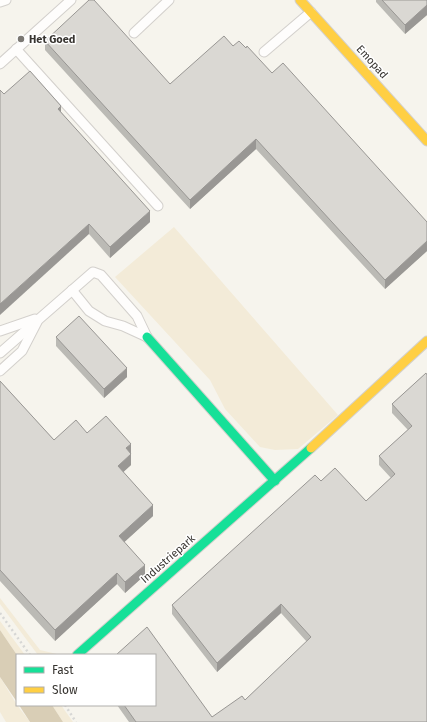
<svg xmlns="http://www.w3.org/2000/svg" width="427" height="722" font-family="'Fira Sans',sans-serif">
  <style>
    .green { fill: #f3ebd8 }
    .forest { fill: #d9ceb6 }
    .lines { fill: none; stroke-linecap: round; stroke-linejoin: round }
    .lane-casing { stroke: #d3d0cc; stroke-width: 11 }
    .fast-casing { stroke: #d3d0cc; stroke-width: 11 }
    .slow-casing { stroke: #d3d0cc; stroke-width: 11 }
    .path { stroke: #d7d7d5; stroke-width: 2.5; stroke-dasharray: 2 3; stroke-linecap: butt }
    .lane { stroke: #fefdfc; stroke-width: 9 }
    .fast { stroke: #16e098; stroke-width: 9 }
    .slow { stroke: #ffcf43; stroke-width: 9 }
    .wall { fill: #bbbab5 }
    .shaded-wall { fill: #999794 }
    .building { fill: #dad8d3; stroke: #999794 }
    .poi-dot { fill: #7a7772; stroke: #fff; stroke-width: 1.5 }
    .labels { text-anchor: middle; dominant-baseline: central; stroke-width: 3; stroke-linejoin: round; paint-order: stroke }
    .poi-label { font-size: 11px; font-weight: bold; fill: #373430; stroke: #fff; text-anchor: start }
    .street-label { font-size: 11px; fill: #373430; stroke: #fff }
  </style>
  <rect width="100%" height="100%" fill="#f6f4ed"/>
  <g class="green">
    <polygon points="174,227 338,415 298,449 275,450 260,447 225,409 210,380 115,277"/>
    <polygon points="0,598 40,650 61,655 38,655 0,604"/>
    <polygon points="0,621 25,655 17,655 0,630"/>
    <polygon points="0,677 17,705 30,722 6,722 0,712"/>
    <polygon points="52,705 61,705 73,722 63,722"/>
  </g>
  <g class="forest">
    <polygon points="0,630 17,655 17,702 0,677"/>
    <polygon points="19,705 52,705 63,722 30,722"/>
  </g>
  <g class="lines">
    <g class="lane-casing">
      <g id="lane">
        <polyline points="0,2 6,0"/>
        <polyline points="134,33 169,0"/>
        <polyline points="16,49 158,206"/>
        <polyline points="264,52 311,12"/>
        <polyline points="0,64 71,0"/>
        <polyline points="72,290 89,311 105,321 123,326 147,337"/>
        <polyline points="0,331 35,319"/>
        <polyline points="0,353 93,272 101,275 137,316 147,337"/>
        <polyline points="0,371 22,351 37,322"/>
      </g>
    </g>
    <g class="fast-casing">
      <g id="fast">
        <polyline points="147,337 275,481"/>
        <polyline points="77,655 311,448"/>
      </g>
    </g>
    <g class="slow-casing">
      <g id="slow">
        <polyline points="300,0 427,141"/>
        <polyline points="311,448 427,341"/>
      </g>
    </g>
    <g class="path">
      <polyline points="0,613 30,655"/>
      <polyline points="65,705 76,722"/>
    </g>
    <use href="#lane" class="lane"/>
    <use href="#fast" class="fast"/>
    <use href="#slow" class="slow"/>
  </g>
  <g class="wall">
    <polygon points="376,0 427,0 427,15 405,34 376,2"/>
    <polygon points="45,41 170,84 233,46 246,48 427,222 427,251 385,289 256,149 190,209 45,50"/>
    <polygon points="4,94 61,112 150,222 110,258 89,234"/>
    <polygon points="56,337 127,377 104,398 56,346"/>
    <polygon points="426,373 427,722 129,722 117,705 155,705 212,717 245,700 307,642 281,613 217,672 172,614 172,605 321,481 366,501 391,478 379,465 379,456 408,430 392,413 392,404"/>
    <polygon points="0,381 54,440 87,433 131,444 131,465 123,472 153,516 124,542 145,575 125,593 117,584 55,641 0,581"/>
  </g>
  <g class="shaded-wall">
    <polygon points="427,5 427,15 405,34 405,25"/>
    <polygon points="61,106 61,116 58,109"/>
    <polygon points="256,139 256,149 190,209 190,200"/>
    <polygon points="150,211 150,222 110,258 110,247"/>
    <polygon points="89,224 89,234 0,315 0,304"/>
    <polygon points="427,241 427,251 385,289 385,280"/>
    <polygon points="127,368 127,377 104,398 104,389"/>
    <polygon points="131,444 131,454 126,448"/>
    <polygon points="131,454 131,465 118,477 118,466"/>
    <polygon points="153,505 153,516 119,547 119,536"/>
    <polygon points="145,565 145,575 125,593 125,582"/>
    <polygon points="117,573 117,584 55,641 55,630"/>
    <polygon points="281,604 281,613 217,672 217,663"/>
  </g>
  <g class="building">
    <polygon points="89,0 94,0 170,84 224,36 233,46 239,41 246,48 247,46 272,73 283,63 427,222 427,241 385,280 256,139 190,200 45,41"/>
    <polygon points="382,0 427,0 427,5 405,25"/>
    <polygon points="30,71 61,106 58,109 150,211 110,247 89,224 0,304 0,90 4,94"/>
    <polygon points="79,316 127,368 104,389 56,337"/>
    <polygon points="426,373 427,375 427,722 136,722 124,705 155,705 155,655 116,655 147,627 212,717 242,696 245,700 311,637 281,604 217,663 172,605 315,475 321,481 335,468 366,501 395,474 379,456 412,426 392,404"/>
    <polygon points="0,381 54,440 76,420 87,433 106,416 131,444 126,448 131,454 118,466 153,505 119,536 145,565 125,582 117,573 55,630 0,570"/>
  </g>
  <circle class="poi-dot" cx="21" cy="39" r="4"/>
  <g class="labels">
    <g class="poi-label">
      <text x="29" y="39">Het Goed</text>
    </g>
    <g class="street-label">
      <text transform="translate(372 62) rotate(48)">Emopad</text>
      <text transform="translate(168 559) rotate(-41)">Industriepark</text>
    </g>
  </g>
  <rect x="16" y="654" width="140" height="52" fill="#ffffff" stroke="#afaeac"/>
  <rect x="24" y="667" width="20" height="6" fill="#16e098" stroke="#afaeac"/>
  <text x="52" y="674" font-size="12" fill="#373430">Fast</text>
  <rect x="24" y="687" width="20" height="6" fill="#ffcf43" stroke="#afaeac"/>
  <text x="52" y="694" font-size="12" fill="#373430">Slow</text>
</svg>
